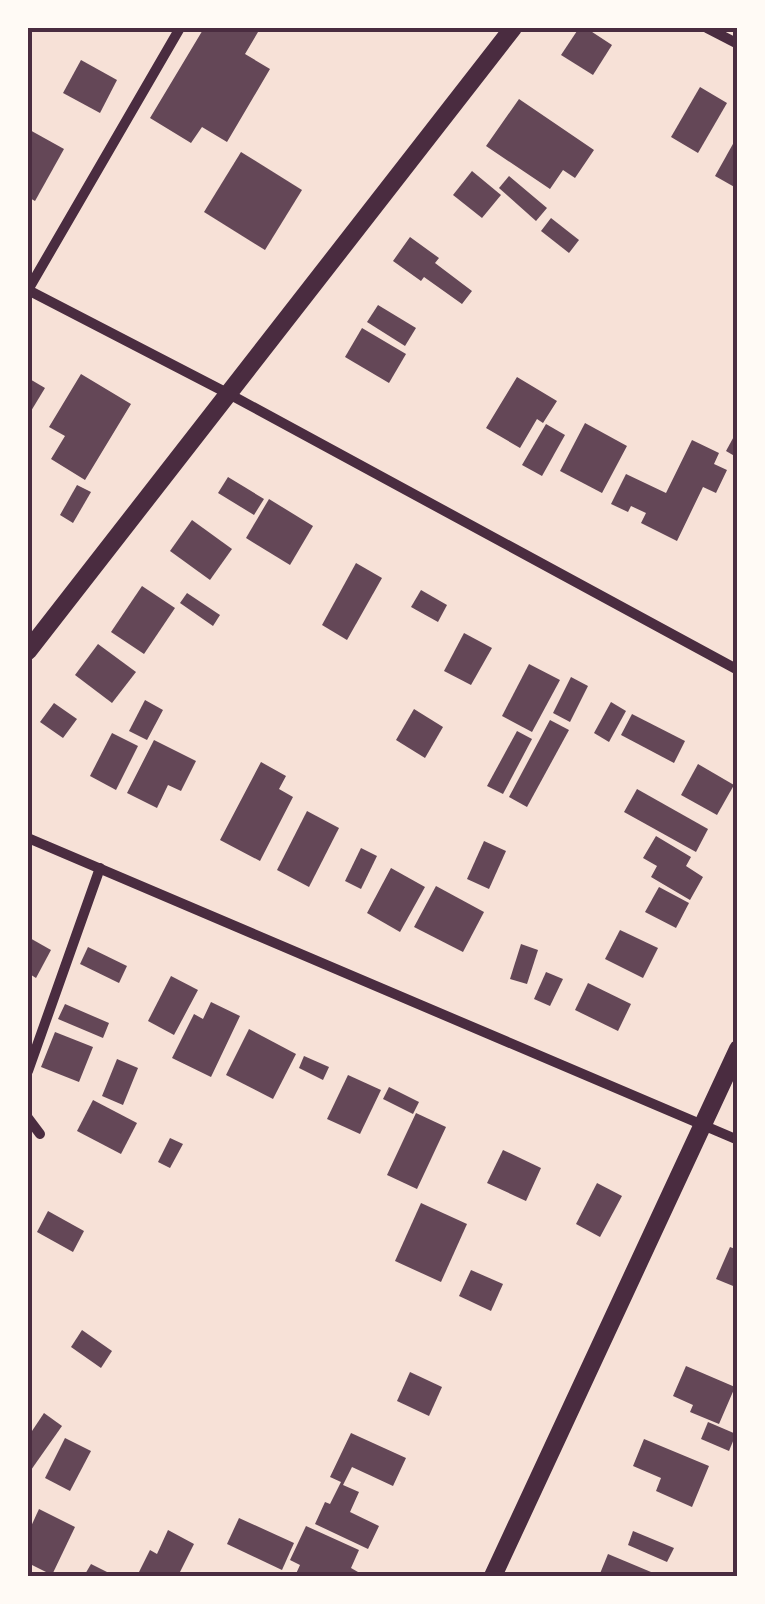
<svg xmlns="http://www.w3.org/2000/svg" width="765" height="1604" font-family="'PT Sans',sans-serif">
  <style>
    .building { fill: #644757 }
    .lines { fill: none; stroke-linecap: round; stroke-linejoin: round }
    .minor { stroke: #4a2c40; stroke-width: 10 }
    .tertiary { stroke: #4a2c40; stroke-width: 18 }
    .neatline { fill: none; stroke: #4a2c40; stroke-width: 4 }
  </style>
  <rect width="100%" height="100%" fill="#f7e1d7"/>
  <g class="building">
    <polygon points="204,28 250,28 258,32 245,54 270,69 227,142 202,127 191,143 150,118"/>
    <polygon points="579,28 586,28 612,45 593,75 561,55"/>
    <polygon points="81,60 117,80 100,113 63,93"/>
    <polygon points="700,87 727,103 698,153 671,137"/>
    <polygon points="519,99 594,150 575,178 563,170 550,189 486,146"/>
    <polygon points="28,129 64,149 35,201 28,197"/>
    <polygon points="738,135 738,189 715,176"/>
    <polygon points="241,152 302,190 265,250 204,212"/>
    <polygon points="472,171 501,195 482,218 453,195"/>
    <polygon points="509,176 547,208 536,221 499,188"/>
    <polygon points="551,218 579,240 569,253 541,231"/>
    <polygon points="410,237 439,258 435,263 472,291 462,304 424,277 421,281 393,261"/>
    <polygon points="378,305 416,328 405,346 367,322"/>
    <polygon points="362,328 406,354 389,383 345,357"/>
    <polygon points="81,374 131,404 85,480 51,459 65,436 49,427"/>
    <polygon points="517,377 557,401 543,423 537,419 520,448 486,428"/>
    <polygon points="28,378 45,388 28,416"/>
    <polygon points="585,423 627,446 602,493 560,471"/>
    <polygon points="546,424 565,435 542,476 522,465"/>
    <polygon points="738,429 738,458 726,451"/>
    <polygon points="692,440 719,453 714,464 727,470 716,493 703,487 677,541 641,523 646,513 631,506 628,512 611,504 626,474 666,493"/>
    <polygon points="228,477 264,499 254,515 218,493"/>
    <polygon points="77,485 91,492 73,523 60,515"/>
    <polygon points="269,499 313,526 290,565 246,538"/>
    <polygon points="192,520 232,549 210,580 170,551"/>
    <polygon points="356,563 382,578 347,640 322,625"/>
    <polygon points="142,586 175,608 144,654 111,632"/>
    <polygon points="421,590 447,605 438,622 411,607"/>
    <polygon points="187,593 220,615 213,626 180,603"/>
    <polygon points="464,633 492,648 471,685 444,671"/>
    <polygon points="98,644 136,672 112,703 75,675"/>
    <polygon points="529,664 560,680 532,732 502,716"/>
    <polygon points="571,677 588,686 570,722 553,713"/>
    <polygon points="145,700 163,710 147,740 129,731"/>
    <polygon points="611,702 626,711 609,742 594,733"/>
    <polygon points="54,703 77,719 63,738 40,722"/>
    <polygon points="414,709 443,727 425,758 396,740"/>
    <polygon points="632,714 685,741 674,763 621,735"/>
    <polygon points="550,720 569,730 527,807 509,797"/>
    <polygon points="517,731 532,739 503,794 487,786"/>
    <polygon points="112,733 138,746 116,790 90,776"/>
    <polygon points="154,740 196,761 181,791 168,785 157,808 127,793"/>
    <polygon points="261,762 286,776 279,789 293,797 260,861 220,840"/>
    <polygon points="698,764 734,785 717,815 681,795"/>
    <polygon points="637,789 708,829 696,852 624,812"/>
    <polygon points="307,811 339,828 309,887 277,870"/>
    <polygon points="656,836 691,857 686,866 703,877 690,900 651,877 657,866 643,858"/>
    <polygon points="484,841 506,851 489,889 467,879"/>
    <polygon points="361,848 377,856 361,889 345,881"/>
    <polygon points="391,868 425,887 400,932 367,913"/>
    <polygon points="436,886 484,912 463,952 414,927"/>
    <polygon points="659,887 689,903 676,928 645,912"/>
    <polygon points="620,930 658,948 643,978 605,959"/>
    <polygon points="28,937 51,950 36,978 28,973"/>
    <polygon points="521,944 538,950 527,984 510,979"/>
    <polygon points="88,947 127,966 119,983 80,964"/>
    <polygon points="546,972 563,979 550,1006 534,999"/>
    <polygon points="171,976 198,990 174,1035 148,1021"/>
    <polygon points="588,983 631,1004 618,1031 575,1010"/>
    <polygon points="211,1002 240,1016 211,1077 172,1058 194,1014 203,1019"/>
    <polygon points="65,1004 109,1023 103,1038 58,1019"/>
    <polygon points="249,1029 296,1054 273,1099 226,1075"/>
    <polygon points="55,1032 93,1047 79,1082 41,1067"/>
    <polygon points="304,1056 329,1067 323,1080 299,1068"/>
    <polygon points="117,1059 138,1068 123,1105 102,1096"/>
    <polygon points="348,1075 381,1090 360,1134 327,1119"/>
    <polygon points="389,1087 419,1102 413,1114 383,1099"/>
    <polygon points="93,1100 137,1123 121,1154 77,1131"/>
    <polygon points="416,1113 446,1127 417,1189 387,1175"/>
    <polygon points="170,1138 183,1144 170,1168 158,1162"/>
    <polygon points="503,1150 541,1168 526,1201 487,1183"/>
    <polygon points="597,1183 622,1196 600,1237 576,1224"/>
    <polygon points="421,1203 467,1224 441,1282 395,1261"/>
    <polygon points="48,1211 84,1231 73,1252 37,1232"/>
    <polygon points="730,1247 738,1250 738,1288 716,1279"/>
    <polygon points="471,1270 503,1284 491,1311 459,1296"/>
    <polygon points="82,1330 112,1351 101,1368 71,1347"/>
    <polygon points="686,1366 735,1387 719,1424 690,1412 693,1405 673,1396"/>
    <polygon points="410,1372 442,1387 429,1416 397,1401"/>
    <polygon points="44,1413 62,1426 31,1470 28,1467 28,1437"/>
    <polygon points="708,1422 736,1434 729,1451 701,1439"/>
    <polygon points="351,1433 406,1458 393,1486 352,1467 343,1485 359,1492 350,1512 379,1526 368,1549 315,1524 325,1502 330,1504 341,1482 330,1477"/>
    <polygon points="65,1438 91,1451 70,1491 45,1478"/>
    <polygon points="644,1439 709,1466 692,1507 656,1491 661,1478 633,1466"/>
    <polygon points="39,1509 75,1527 52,1575 28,1563 28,1533"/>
    <polygon points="239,1518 294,1543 282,1570 227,1544"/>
    <polygon points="306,1526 359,1550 351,1568 358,1572 356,1576 295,1576 300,1565 290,1560"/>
    <polygon points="168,1530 194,1544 178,1576 137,1576 150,1550 157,1554"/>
    <polygon points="633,1531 674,1548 667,1562 628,1545"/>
    <polygon points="608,1554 651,1572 649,1576 599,1576"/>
    <polygon points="91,1564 115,1576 84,1576"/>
  </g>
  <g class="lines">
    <g class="minor">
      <polyline points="707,28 738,44"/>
      <polyline points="28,290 229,394 738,670"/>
      <polyline points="28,290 180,28"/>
      <polyline points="28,838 738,1140"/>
      <polyline points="28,1071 100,868"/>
      <polyline points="28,1118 40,1134"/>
    </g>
    <g class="tertiary">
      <polyline points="28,651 513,28"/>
      <polyline points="493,1576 738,1049"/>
    </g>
  </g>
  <rect width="765" height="1604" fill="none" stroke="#fffaf5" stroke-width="60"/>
  <rect x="30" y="30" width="705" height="1544" class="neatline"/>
</svg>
